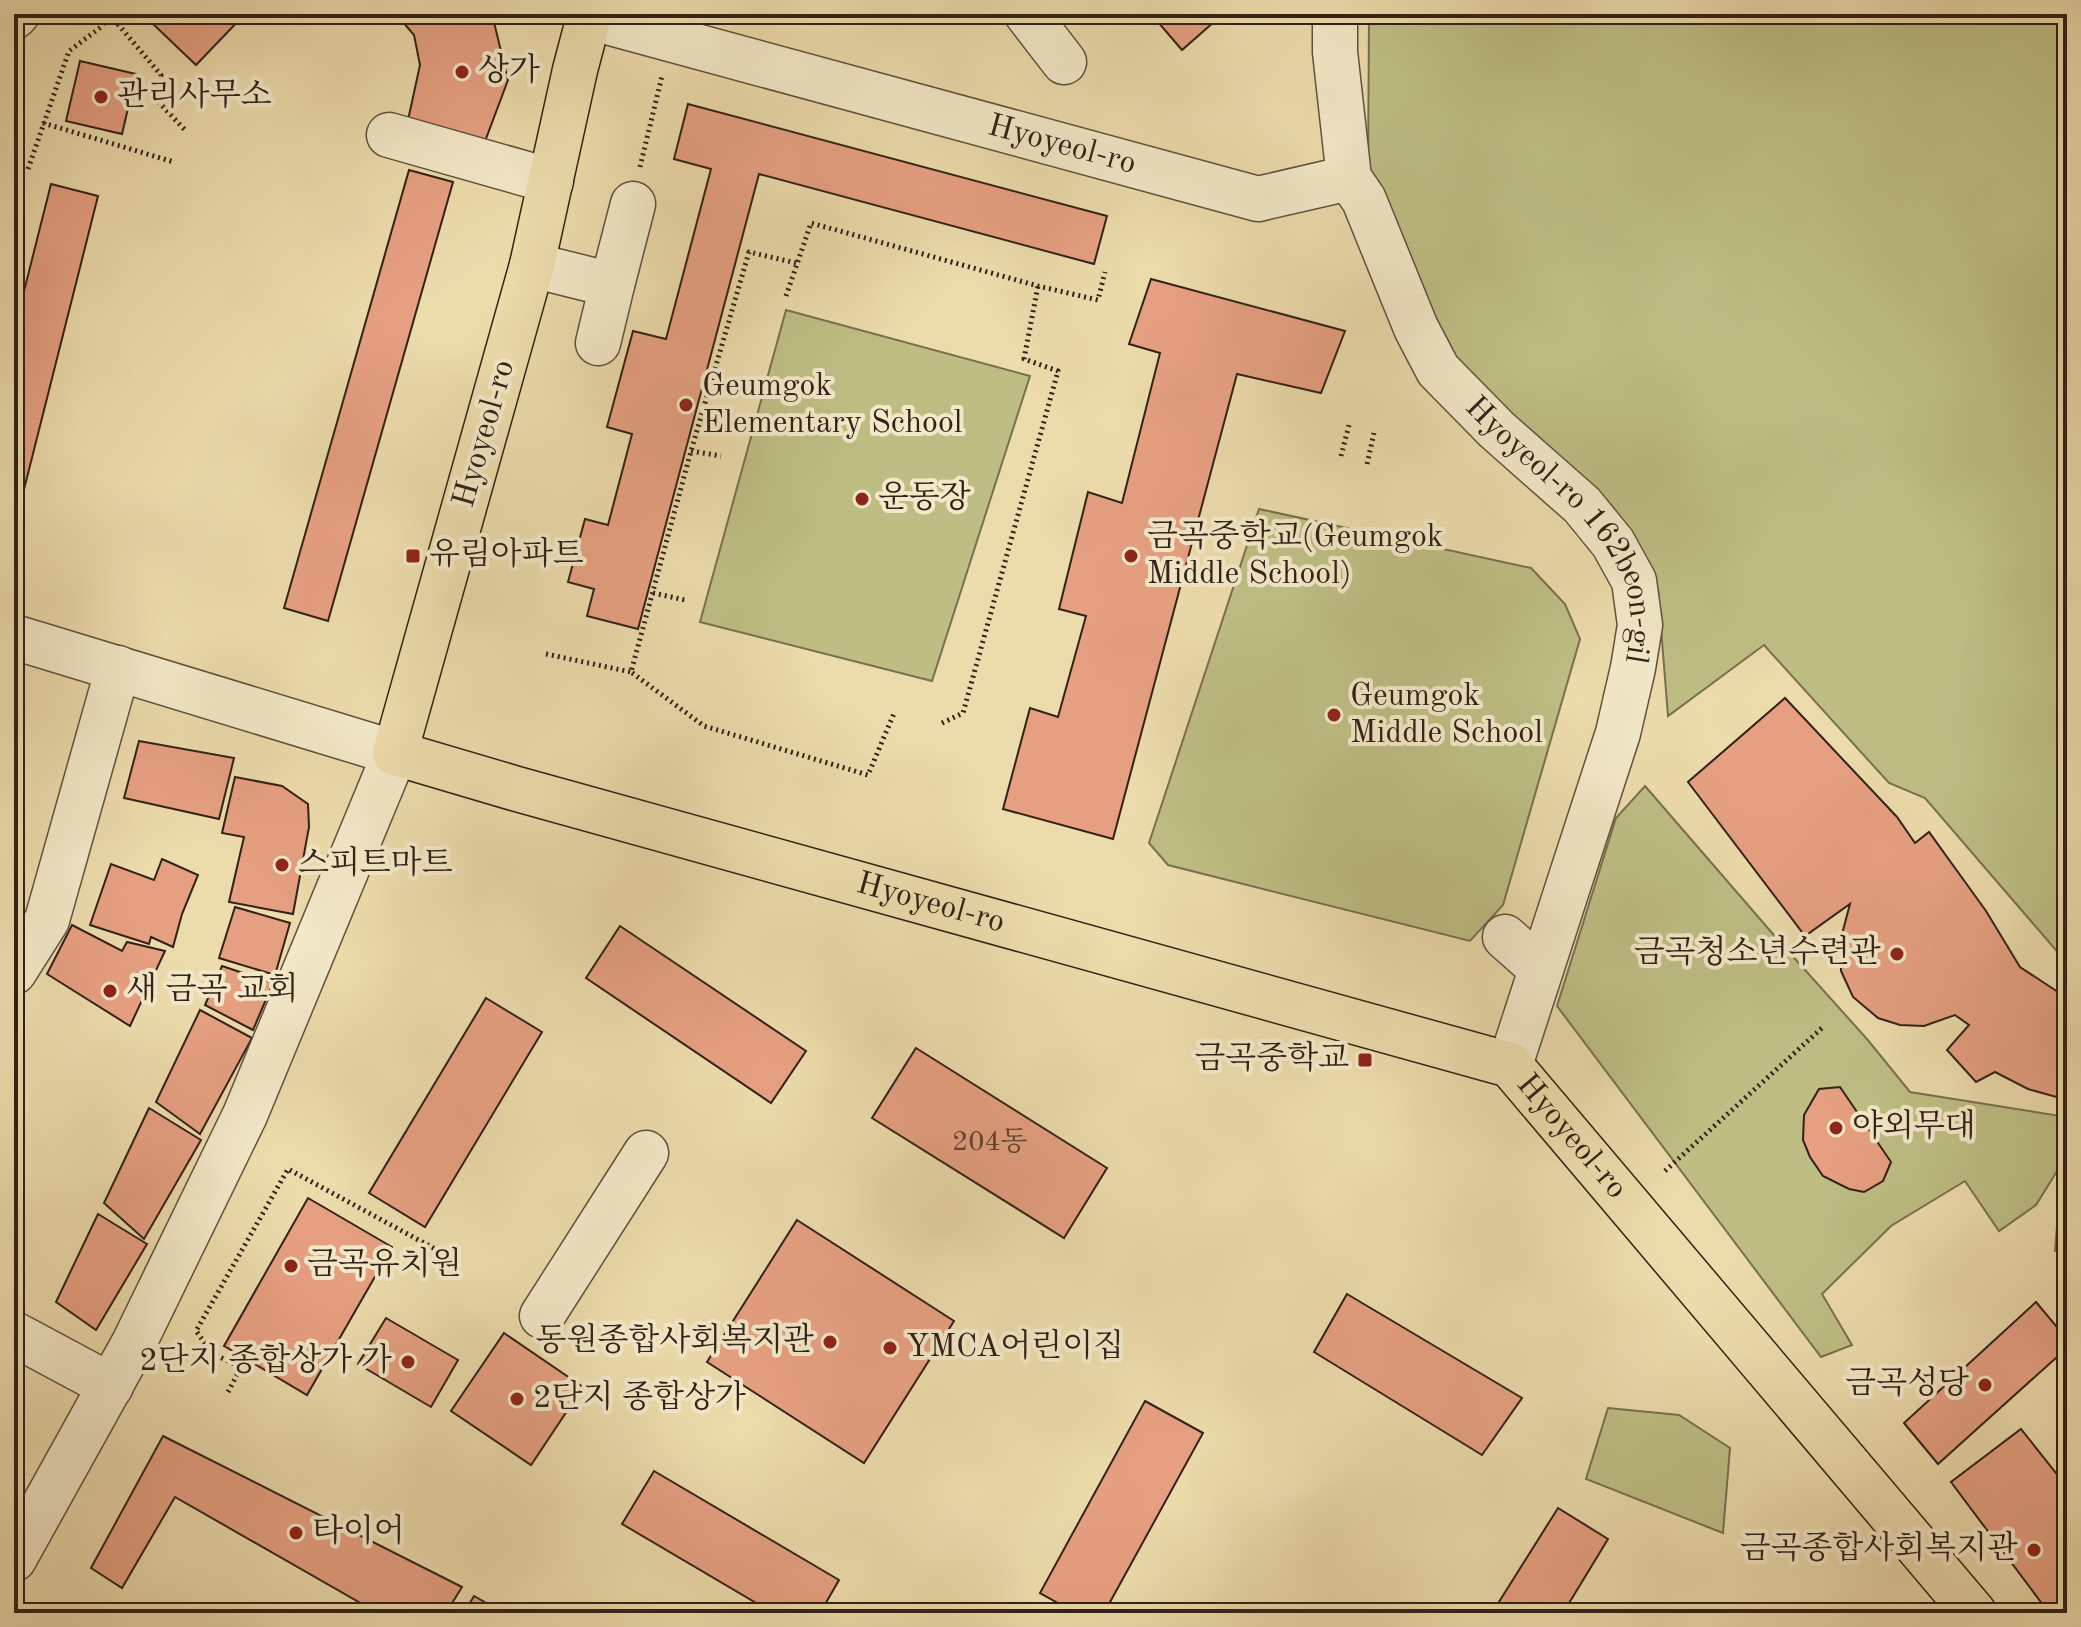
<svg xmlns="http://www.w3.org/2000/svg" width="2081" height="1627" font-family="'Old Standard TT','Noto Serif KR',serif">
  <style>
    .green { fill: #bebe84; stroke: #78704e; stroke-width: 2 }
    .building { fill: #e6a081; stroke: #322117; stroke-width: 2 }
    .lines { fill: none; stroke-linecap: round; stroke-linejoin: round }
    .minor-casing { stroke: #60503c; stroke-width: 47 }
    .major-casing { stroke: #322117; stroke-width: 47 }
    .path { stroke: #322117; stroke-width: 5; stroke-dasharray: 2 4; stroke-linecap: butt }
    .minor { stroke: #f3e8c8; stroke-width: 44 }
    .major { stroke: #ecdbab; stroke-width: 44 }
    .poi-dot { fill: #8f2418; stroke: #f3e8c8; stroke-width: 3 }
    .labels { text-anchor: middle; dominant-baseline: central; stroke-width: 8; stroke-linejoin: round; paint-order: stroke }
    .number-label { font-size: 28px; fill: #5f4132 }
    .poi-label { font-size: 32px; fill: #322117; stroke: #f3e8c8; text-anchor: start }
    .street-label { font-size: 32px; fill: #322117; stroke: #f3e8c8 }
  </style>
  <rect width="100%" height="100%" fill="#ecdbab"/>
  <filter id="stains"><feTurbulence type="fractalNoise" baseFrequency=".0025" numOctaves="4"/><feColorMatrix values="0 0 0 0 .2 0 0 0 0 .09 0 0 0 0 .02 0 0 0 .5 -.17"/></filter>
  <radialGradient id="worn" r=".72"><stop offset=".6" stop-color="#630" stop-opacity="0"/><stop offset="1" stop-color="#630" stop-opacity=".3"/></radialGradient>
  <g class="green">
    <polygon points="1369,14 2067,14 2067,963 1925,798 1889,783 1764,645 1668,716 1658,590 1629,546 1443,352 1368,184"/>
    <polygon points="786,310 1030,376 932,681 700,622"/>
    <polygon points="1259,509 1531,568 1565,604 1580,639 1503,905 1470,941 1168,865 1149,843"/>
    <polygon points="1645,786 1779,941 1867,1039 1910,1092 2067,1117 2067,1155 2065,1159 2067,1158 2067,1250 2055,1251 2062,1163 2036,1205 1999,1231 1965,1181 1891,1226 1822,1294 1852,1345 1821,1357 1557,1006 1616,818"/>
    <polygon points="1608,1408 1679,1415 1730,1448 1723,1533 1586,1479"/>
  </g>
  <g class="building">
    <polygon points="162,14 245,14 196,65 153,24"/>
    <polygon points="396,14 492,14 508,80 484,144 408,120 420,65 414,35"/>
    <polygon points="1151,14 1223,14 1182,50"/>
    <polygon points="80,61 136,74 122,134 66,121"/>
    <polygon points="688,104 1107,216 1094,264 759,174 638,629 587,616 594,589 568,582 585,519 608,525 632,434 607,427 633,331 666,339 711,169 674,159"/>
    <polygon points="409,170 453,182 328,621 284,608"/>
    <polygon points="51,184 98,196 14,529 14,331"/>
    <polygon points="1151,279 1345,331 1321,393 1237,374 1113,839 1003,809 1030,708 1058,717 1086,616 1059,609 1088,492 1122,503 1160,353 1129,344"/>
    <polygon points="1785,698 1897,817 1915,843 1929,832 1986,911 2020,967 2067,998 2067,1100 2028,1089 1995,1072 1976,1082 1947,1050 1969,1025 1955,1015 1924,1026 1900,1025 1878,1018 1853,997 1841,971 1841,938 1850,904 1805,936 1688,782"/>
    <polygon points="139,741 234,758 219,819 124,798"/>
    <polygon points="235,777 282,786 308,804 309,827 293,914 229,902 244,837 222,833"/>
    <polygon points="162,859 198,875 182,914 173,947 151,937 149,944 90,925 111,864 154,880"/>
    <polygon points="235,907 290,923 275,975 219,958"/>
    <polygon points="72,925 122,951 127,942 165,951 130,1026 47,974"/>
    <polygon points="620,926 806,1051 771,1103 586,978"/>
    <polygon points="222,966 273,983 253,1030 205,1005"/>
    <polygon points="486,998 542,1032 425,1227 369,1193"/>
    <polygon points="200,1010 252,1038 200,1134 156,1102"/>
    <polygon points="916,1048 1107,1168 1064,1238 872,1118"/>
    <polygon points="1840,1087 1891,1162 1883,1181 1864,1192 1849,1189 1823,1176 1810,1157 1803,1140 1804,1115 1819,1089"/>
    <polygon points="149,1108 201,1140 144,1239 104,1203"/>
    <polygon points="308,1198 392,1247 307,1395 224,1346"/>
    <polygon points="98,1214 147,1244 96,1330 56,1302"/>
    <polygon points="797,1220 954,1321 864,1463 707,1362"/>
    <polygon points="1347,1294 1522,1398 1482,1455 1314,1352"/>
    <polygon points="2036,1302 2067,1339 2067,1348 1938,1464 1904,1423"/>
    <polygon points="386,1318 458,1360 431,1407 358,1364"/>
    <polygon points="504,1333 583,1387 531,1465 451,1411"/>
    <polygon points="1145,1401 1203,1433 1104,1613 1076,1613 1040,1593"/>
    <polygon points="2021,1429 2067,1487 2067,1613 2049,1613 1951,1482"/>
    <polygon points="163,1436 462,1587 446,1613 378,1613 175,1497 122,1588 91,1568"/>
    <polygon points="654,1471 839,1580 820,1613 773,1613 622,1524"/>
    <polygon points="1558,1508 1608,1539 1563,1613 1492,1613"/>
    <polygon points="474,1596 504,1613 464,1613"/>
  </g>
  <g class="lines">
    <g class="minor-casing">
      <g id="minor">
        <polyline points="1027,14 1064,62"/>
        <path id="s1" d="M1335,14V52L1349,178L1364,200L1416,328L1438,370L1497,430L1582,505L1613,543L1634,581L1640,625L1633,668L1618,733L1510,1065"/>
        <polyline points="14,17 17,14"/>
        <path id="s2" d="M589,17L1258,199L1349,178"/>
        <polyline points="389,135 551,181"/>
        <polyline points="532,265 612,285 598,343"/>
        <polyline points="612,285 633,204"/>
        <polyline points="14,637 395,753 245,1115 134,1343 14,1559"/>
        <polyline points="1505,937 1541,969"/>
        <polyline points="14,972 47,920 118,668"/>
        <polyline points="542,1316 646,1153"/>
        <polyline points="14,1334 111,1386"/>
      </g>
    </g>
    <g class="major-casing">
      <g id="major">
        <path id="s3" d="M586,14L589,17L575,70L532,265L395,753L517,789L1510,1065L1974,1613"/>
      </g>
    </g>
    <g class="path">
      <polyline points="110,15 161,75 154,97 185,130"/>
      <polyline points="43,123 174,162"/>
      <polyline points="640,167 662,76"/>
      <polyline points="28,169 69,51 101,27 110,14"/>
      <polyline points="796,263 749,252 691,451 631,672 704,726 868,775 895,711"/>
      <polyline points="786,296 811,223 1038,286 1098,300 1105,272"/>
      <polyline points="710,386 747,392"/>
      <polyline points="691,451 721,456"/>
      <polyline points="1341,456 1349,425"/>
      <polyline points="1367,464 1374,433"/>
      <polyline points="653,593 685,600"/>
      <polyline points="546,654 631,672"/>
      <polyline points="942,723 963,713 1058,371 1024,359 1038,286"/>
      <polyline points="1665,1171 1823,1027"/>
      <polyline points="228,1392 241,1367 213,1354 196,1331 288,1169 437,1250"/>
    </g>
    <use href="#minor" class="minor"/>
    <use href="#major" class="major"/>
  </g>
  <g class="poi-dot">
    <circle cx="462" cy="72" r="8"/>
    <circle cx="101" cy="97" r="8"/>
    <circle cx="686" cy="405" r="8"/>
    <circle cx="862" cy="499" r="8"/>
    <rect x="405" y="548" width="16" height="16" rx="4"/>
    <circle cx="1131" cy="556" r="8"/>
    <circle cx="1334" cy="715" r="8"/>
    <circle cx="282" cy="865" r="8"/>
    <circle cx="1897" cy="954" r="8"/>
    <circle cx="110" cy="991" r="8"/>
    <rect x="1357" y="1052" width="16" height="16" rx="4"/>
    <circle cx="1836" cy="1128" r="8"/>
    <circle cx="291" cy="1266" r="8"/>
    <circle cx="830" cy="1342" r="8"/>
    <circle cx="890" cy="1348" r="8"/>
    <circle cx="408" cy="1362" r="8"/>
    <circle cx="1985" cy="1385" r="8"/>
    <circle cx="517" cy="1399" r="8"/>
    <circle cx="296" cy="1533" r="8"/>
    <circle cx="2034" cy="1550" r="8"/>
  </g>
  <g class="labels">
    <g class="number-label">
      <text x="990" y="1143">204동</text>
    </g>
    <g class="poi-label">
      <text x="478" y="72">상가</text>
      <text x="117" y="97">관리사무소</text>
      <text x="702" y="387">Geumgok<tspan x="702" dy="37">Elementary School</tspan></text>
      <text x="878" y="499">운동장</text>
      <text x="1147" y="538">금곡중학교(Geumgok<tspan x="1147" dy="37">Middle School)</tspan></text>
      <text x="429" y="556">유림아파트</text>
      <text x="1350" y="697">Geumgok<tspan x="1350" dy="37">Middle School</tspan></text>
      <text x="298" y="865">스피트마트</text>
      <text x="1881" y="954" text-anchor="end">금곡청소년수련관</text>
      <text x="126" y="991">새 금곡 교회</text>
      <text x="1349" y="1060" text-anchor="end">금곡중학교</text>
      <text x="1852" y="1128">야외무대</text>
      <text x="307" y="1266">금곡유치원</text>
      <text x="814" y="1342" text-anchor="end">동원종합사회복지관</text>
      <text x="906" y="1348">YMCA어린이집</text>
      <text x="392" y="1362" text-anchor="end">2단지 종합상가 가</text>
      <text x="1969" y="1385" text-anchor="end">금곡성당</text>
      <text x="533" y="1399">2단지 종합상가</text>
      <text x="312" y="1533">타이어</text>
      <text x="2018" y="1550" text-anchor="end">금곡종합사회복지관</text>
    </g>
    <g class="street-label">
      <text stroke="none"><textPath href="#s2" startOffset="490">Hyoyeol-ro</textPath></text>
      <text transform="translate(485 434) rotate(-74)">Hyoyeol-ro</text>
      <text stroke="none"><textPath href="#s1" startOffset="586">Hyoyeol-ro 162beon-gil</textPath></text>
      <text stroke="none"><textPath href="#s3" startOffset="1322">Hyoyeol-ro</textPath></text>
      <text stroke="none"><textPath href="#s3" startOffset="2018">Hyoyeol-ro</textPath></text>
    </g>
  </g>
  <rect width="2081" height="1627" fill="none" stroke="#ecdbab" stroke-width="48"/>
  <rect x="16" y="16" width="2049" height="1595" fill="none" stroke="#322117" stroke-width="4"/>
  <rect x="24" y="24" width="2033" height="1579" fill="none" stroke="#322117" stroke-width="2"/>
  <rect width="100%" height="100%" filter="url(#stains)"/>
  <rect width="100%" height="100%" fill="url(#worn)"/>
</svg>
